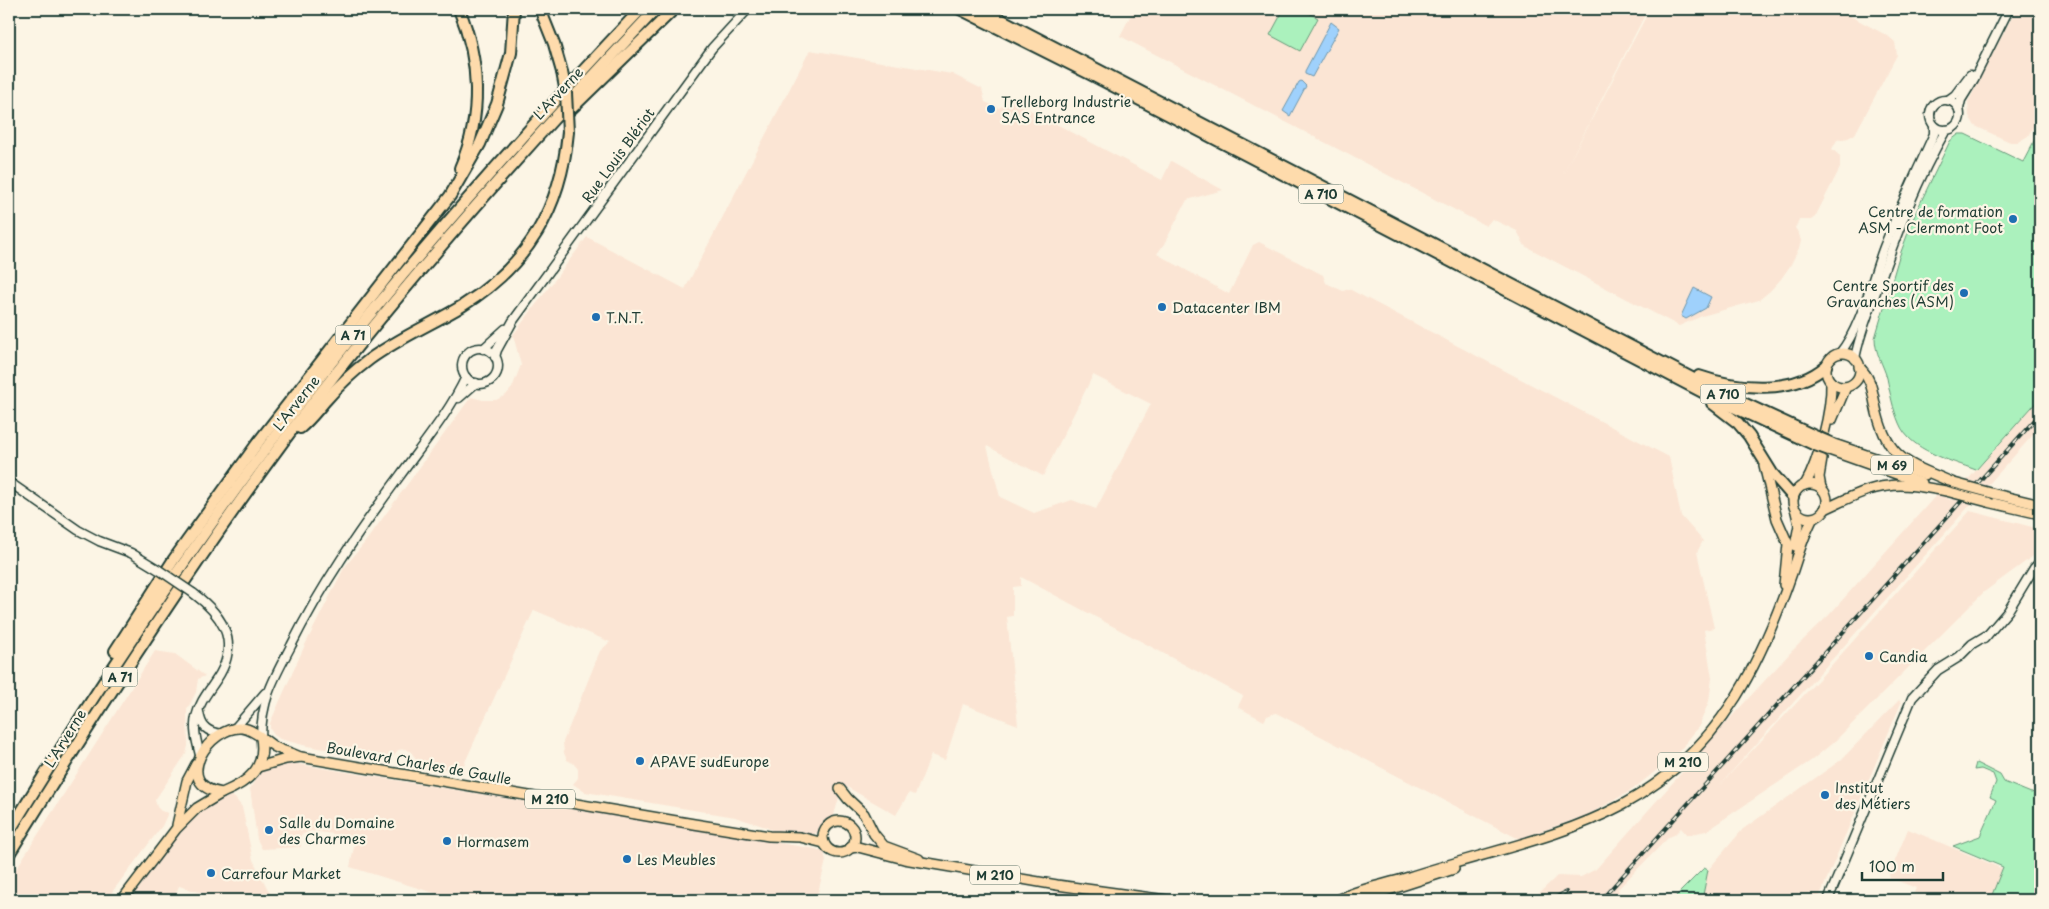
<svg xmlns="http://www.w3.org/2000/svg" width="2049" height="909" font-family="'Playpen Sans',sans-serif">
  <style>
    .built { fill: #fbe5d4; fill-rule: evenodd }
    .green { fill: #abf1bd; stroke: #659778 }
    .water { fill: #9fd1fc; stroke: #6c96ac }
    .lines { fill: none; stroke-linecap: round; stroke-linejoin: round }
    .secondary-casing { stroke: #1f3d34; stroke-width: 11 }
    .primary-casing { stroke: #1f3d34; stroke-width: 12 }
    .highway-casing { stroke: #1f3d34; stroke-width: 14 }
    .secondary { stroke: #fcf5e5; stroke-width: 8 }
    .primary { stroke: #fedbac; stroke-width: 9 }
    .highway { stroke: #fedbac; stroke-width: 10 }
    .rail-casing { stroke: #1f3d34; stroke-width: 4 }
    .rail { stroke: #fcf5e5; stroke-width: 2; stroke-dasharray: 5.5; stroke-linecap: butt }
    .secondary-bridge-casing { stroke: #1f3d34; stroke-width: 11; stroke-linecap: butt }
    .primary-bridge-casing { stroke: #1f3d34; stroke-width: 12; stroke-linecap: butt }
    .highway-bridge-casing { stroke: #1f3d34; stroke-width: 14; stroke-linecap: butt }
    .secondary-bridge { stroke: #fcf5e5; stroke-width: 8 }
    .primary-bridge { stroke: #fedbac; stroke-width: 9 }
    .highway-bridge { stroke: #fedbac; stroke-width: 10 }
    .poi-dot { fill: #1f6fb2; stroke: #fcf5e5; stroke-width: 2 }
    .labels { text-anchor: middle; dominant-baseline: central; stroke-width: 4.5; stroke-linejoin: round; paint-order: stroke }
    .shield { fill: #fcf5e5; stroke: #617469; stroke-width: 1 }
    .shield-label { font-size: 12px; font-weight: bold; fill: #1f3d34 }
    .street-label { font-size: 14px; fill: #1f3d34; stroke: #fcf5e5 }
    .poi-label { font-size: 14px; fill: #1f3d34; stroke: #fcf5e5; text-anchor: start }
  </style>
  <rect width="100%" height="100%" fill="#fcf5e5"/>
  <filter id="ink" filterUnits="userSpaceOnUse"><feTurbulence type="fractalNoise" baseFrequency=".02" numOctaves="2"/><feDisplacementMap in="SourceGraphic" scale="10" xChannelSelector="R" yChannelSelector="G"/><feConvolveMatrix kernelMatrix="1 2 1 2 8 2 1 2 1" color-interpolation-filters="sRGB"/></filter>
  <g filter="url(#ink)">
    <g class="built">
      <polygon points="1134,9 1648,9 1564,172 1650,9 1837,9 1888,36 1895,42 1897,55 1855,134 1848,138 1837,140 1832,149 1840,156 1840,168 1815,217 1811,220 1799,220 1795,228 1799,234 1801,241 1799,248 1790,266 1781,279 1770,291 1759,300 1702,316 1679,326 1525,246 1517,231 1492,219 1486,226 1120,36"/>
      <polygon points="2016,9 2040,9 2040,114 2028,136 2018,142 2010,142 1975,126 1969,116 1968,102"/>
      <path d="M810,50L952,74L982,89L985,102L999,108L1011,100L1162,180L1171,161L1223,190L1187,200L1164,244L1157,254L1229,294L1253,245L1259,242L1323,275L1326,283L1343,291L1349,289L1669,457L1681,516L1703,541L1697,552L1714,628L1704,630L1712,678L1709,701L1699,726L1689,739L1678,753L1632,790L1588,815L1519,839L1276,713L1267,716L1264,721L1238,707L1243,696L1021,577V586L1013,587V616L1007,617L1018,725L963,704L945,760L931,755L915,795L909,793L896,815L840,783V794L832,822L825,829L812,835L800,837H784L766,827L735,817L585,792L573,784L578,778V769L573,763L567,760L564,753L563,742L600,651L610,642L534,610L461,771L428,767L419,763L411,752L406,749L398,750L391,759H384L307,746L280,739L274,735L270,729V723L304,647L344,568L366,541L471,397L483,400H496L506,395L512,388L521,365L513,335L587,237L685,289ZM1093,375L1151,404L1096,509L1072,500L1034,513L1000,497L987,446L1043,476Z"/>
      <polygon points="2040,398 2040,427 1717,788 1818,680 1970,511 2040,529 2040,551 1984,592 1835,741 1812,760 1706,831 1687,835 1681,828 1674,835 1669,837 1618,889 1621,898 1619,900 1532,900 1557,876 1581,877 1596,869 1733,715 1792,651 1829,615 1939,492 1950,500"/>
      <polygon points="155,651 175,654 205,676 198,679 196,692 187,710 188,746 186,754 155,800 157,807 161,811 168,813 162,826 106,900 9,900 9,880"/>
      <polygon points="1899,700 1901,703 1818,900 1702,900 1708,870 1743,829 1841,760"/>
      <polygon points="285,762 816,849 824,852 826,861 816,900 451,900 447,897 350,867 356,837 311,831 301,835 301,847 262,849 257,839 250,788 261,772 270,766"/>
      <polygon points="231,796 235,798 242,807 253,860 273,900 225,900 179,886 173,900 129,900 181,828 202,807"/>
      <polygon points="1908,829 2003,869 1990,900 1932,900 1914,893 1916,888 1890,878 1889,875"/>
      <polygon points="1057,890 1102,898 1120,900 1052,900"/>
      <polygon points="1505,892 1517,894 1521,900 1469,900"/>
    </g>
    <g class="green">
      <polygon points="1284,9 1301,9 1318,18 1300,51 1270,35"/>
      <path d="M2040,130V398L1976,470C1950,460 1910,451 1899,423C1893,409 1890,393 1887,378C1883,364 1875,353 1875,338L1898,260L1915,214L1950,141L1959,134H1965L2023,162Z"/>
      <polygon points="1976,763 2000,775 2004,782 2031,793 2040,790 2040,879 2034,895 2040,898 2040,900 1990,900 2003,867 1953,846 1980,836 1996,800 1990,797 1996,782 1993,774 1981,769 1974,770"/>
      <polygon points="1704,868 1708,870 1702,900 1672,900"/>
    </g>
    <g class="water">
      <polygon points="1331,22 1339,28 1312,77 1305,74 1305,71"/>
      <polygon points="1301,81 1306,86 1290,116 1283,111 1299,82"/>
      <polygon points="1694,288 1711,297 1706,308 1686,319 1681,316"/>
    </g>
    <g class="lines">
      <g class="secondary-casing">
        <g id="secondary">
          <circle cx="1945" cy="115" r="15"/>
          <polyline points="1948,100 1955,95 1970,75"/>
          <polyline points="1959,109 1961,100 1974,79 2009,9"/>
          <circle cx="480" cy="366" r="18"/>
          <polyline points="483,349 505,329"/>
          <path d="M1840,353C1862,325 1871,281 1884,247C1899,209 1917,171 1934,134V126"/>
          <polyline points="495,357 497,350 513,321 712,48 748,9"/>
          <path d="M1855,359C1859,335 1869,312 1877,289C1896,236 1917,179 1946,130"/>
          <polyline points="459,398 476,383"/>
          <polyline points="9,482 78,530 99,541 131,553 159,570"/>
          <path d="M193,593C220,613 240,639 220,674C211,689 200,700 196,717C193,730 197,743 200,755"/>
          <polyline points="1984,639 2008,611 2034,568 2040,562"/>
          <path d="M199,712C201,727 207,732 222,734"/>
          <polyline points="235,728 265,693"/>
          <path d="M261,738C261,700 274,678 291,646C321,586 359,531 399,477C422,445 449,413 466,377"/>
          <polyline points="1828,900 1912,698 1938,670 1959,657 1972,644 1987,635"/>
        </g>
      </g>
      <g class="primary-casing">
        <g id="primary">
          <circle cx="1843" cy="370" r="17"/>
          <path d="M1859,367C1871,378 1872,389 1875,404C1886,460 1907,463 1954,483"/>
          <polyline points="1832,420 1846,387"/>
          <polyline points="1831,443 1925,475"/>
          <polyline points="1829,450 1922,483"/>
          <polyline points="1764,465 1777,519 1788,544 1784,585"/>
          <circle cx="1810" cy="501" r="17"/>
          <path d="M1805,485C1819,460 1832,411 1831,382"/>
          <polyline points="1821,488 1819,477 1822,459"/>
          <polyline points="1995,494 2040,505"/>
          <polyline points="1988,502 2040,514"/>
          <path d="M1825,509C1845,500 1866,488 1888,486C1907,483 1927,488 1946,491"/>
          <polyline points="1795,546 1799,525 1796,512"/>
          <path d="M261,738C266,768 249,782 222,793C170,785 210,725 242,728C254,729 265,741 275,747C283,751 292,753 300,757"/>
          <polyline points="258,767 286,759 301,757 694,824 769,836 800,837 824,843"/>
          <polyline points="840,789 848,799 864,814 874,834 884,846 919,859"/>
          <circle cx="839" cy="837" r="16"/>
          <polyline points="177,825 187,781 196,764"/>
          <polyline points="850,848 858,847 904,859 1057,885 1166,900"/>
          <polyline points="122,900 176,829 197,808 222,793"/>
          <path d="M1337,900C1360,888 1385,885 1409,877C1541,834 1654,827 1736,697C1760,658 1778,614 1793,570C1799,552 1804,535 1813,518"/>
          <polyline points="1358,900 1454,869"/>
        </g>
      </g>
      <g class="highway-casing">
        <g id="highway">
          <path d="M459,9C480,60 483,116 460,168"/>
          <polyline points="540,9 554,44 562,72"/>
          <polyline points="960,9 1090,74 1714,398 1815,445"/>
          <polyline points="981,9 1709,387 1817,437"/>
          <polyline points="569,111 674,9"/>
          <path d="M1699,376C1736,389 1793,395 1826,366"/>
          <polyline points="1712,403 1738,423 1749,436 1772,473 1793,497"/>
          <path d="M300,428C310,420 318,409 326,400C339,385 354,371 370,359C399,338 432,324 462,306C528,265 561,208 568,132"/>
          <polyline points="115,651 174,559 259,441 450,196 480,144 497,104 511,53 514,9"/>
          <path d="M9,832C108,670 214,512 331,363C429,239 533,123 641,9"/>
          <path d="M9,854C96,713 186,573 285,439C399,288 526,146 656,9"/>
        </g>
      </g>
      <use href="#secondary" class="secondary"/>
      <use href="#primary" class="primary"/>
      <use href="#highway" class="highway"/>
      <g class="rail-casing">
        <g id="rail">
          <polyline points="1551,900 1566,892"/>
          <polyline points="1601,900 2040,414"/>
        </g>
      </g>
      <use href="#rail" class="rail"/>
      <g class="secondary-bridge-casing">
        <polyline id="secondary-bridge" points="159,570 193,593"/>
      </g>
      <g class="primary-bridge-casing">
        <g id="primary-bridge">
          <polyline points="1954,483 1995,494"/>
          <polyline points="1946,491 1988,502"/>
        </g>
      </g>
      <g class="highway-bridge-casing">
        <g id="highway-bridge">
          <polyline points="562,72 566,93 568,132"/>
          <polyline points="1817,437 1831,443"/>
          <polyline points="1815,445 1829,450"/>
        </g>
      </g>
      <use href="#secondary-bridge" class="secondary-bridge"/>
      <use href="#primary-bridge" class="primary-bridge"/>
      <use href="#highway-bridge" class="highway-bridge"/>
    </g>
  </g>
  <g class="poi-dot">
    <circle cx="991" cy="109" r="5"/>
    <circle cx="2013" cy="219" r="5"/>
    <circle cx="1964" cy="293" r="5"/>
    <circle cx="1162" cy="307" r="5"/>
    <circle cx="596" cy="317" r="5"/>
    <circle cx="1869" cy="656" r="5"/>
    <circle cx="640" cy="761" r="5"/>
    <circle cx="1825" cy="795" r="5"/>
    <circle cx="269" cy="830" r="5"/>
    <circle cx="447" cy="841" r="5"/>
    <circle cx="627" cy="859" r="5"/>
    <circle cx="211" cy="873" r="5"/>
  </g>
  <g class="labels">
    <g class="shield">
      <rect x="1298.5" y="184.5" width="45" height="19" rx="4"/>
      <rect x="335.5" y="325.5" width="35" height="19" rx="4"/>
      <rect x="1700.5" y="384.5" width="45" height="19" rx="4"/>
      <rect x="1871" y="455.5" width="42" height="19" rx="4"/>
      <rect x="102.5" y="667.5" width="35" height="19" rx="4"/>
      <rect x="1658" y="752.5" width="50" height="19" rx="4"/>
      <rect x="525" y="789.5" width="50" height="19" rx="4"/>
      <rect x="970" y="865.5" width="50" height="19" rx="4"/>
    </g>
    <g class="shield-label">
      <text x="1321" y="194">A 710</text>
      <text x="353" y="335">A 71</text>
      <text x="1723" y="394">A 710</text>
      <text x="1892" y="465">M 69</text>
      <text x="120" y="677">A 71</text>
      <text x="1683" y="762">M 210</text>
      <text x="550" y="799">M 210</text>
      <text x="995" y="875">M 210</text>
    </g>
    <g class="street-label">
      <text transform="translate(558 93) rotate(-47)">L'Arverne</text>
      <text transform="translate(618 155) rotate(-54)">Rue Louis Blériot</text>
      <text transform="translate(296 403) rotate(-52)">L'Arverne</text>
      <text transform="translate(65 738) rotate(-58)">L'Arverne</text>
      <text transform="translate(419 763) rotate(10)">Boulevard Charles de Gaulle</text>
    </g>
    <g class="poi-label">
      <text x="1001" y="101">Trelleborg Industrie<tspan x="1001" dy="16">SAS Entrance</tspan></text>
      <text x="2003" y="211" text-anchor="end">Centre de formation<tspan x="2003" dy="16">ASM - Clermont Foot</tspan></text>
      <text x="1954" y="285" text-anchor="end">Centre Sportif des<tspan x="1954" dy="16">Gravanches (ASM)</tspan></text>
      <text x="1172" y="307">Datacenter IBM</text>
      <text x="606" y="317">T.N.T.</text>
      <text x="1879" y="656">Candia</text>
      <text x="650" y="761">APAVE sudEurope</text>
      <text x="1835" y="787">Institut<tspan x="1835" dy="16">des Métiers</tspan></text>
      <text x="279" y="822">Salle du Domaine<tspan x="279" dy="16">des Charmes</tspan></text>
      <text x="457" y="841">Hormasem</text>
      <text x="637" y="859">Les Meubles</text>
      <text x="221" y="873">Carrefour Market</text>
    </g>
  </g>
  <rect width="2049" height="909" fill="none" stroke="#fcf5e5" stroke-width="30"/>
  <rect x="15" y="15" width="2019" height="879" fill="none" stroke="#1f3d34" stroke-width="2" filter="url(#ink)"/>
  <path d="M1862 872v8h81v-8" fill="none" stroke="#1f3d34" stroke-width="2.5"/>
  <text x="1869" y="872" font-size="15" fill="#1f3d34" stroke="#fcf5e5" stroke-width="4" paint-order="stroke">100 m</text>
</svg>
